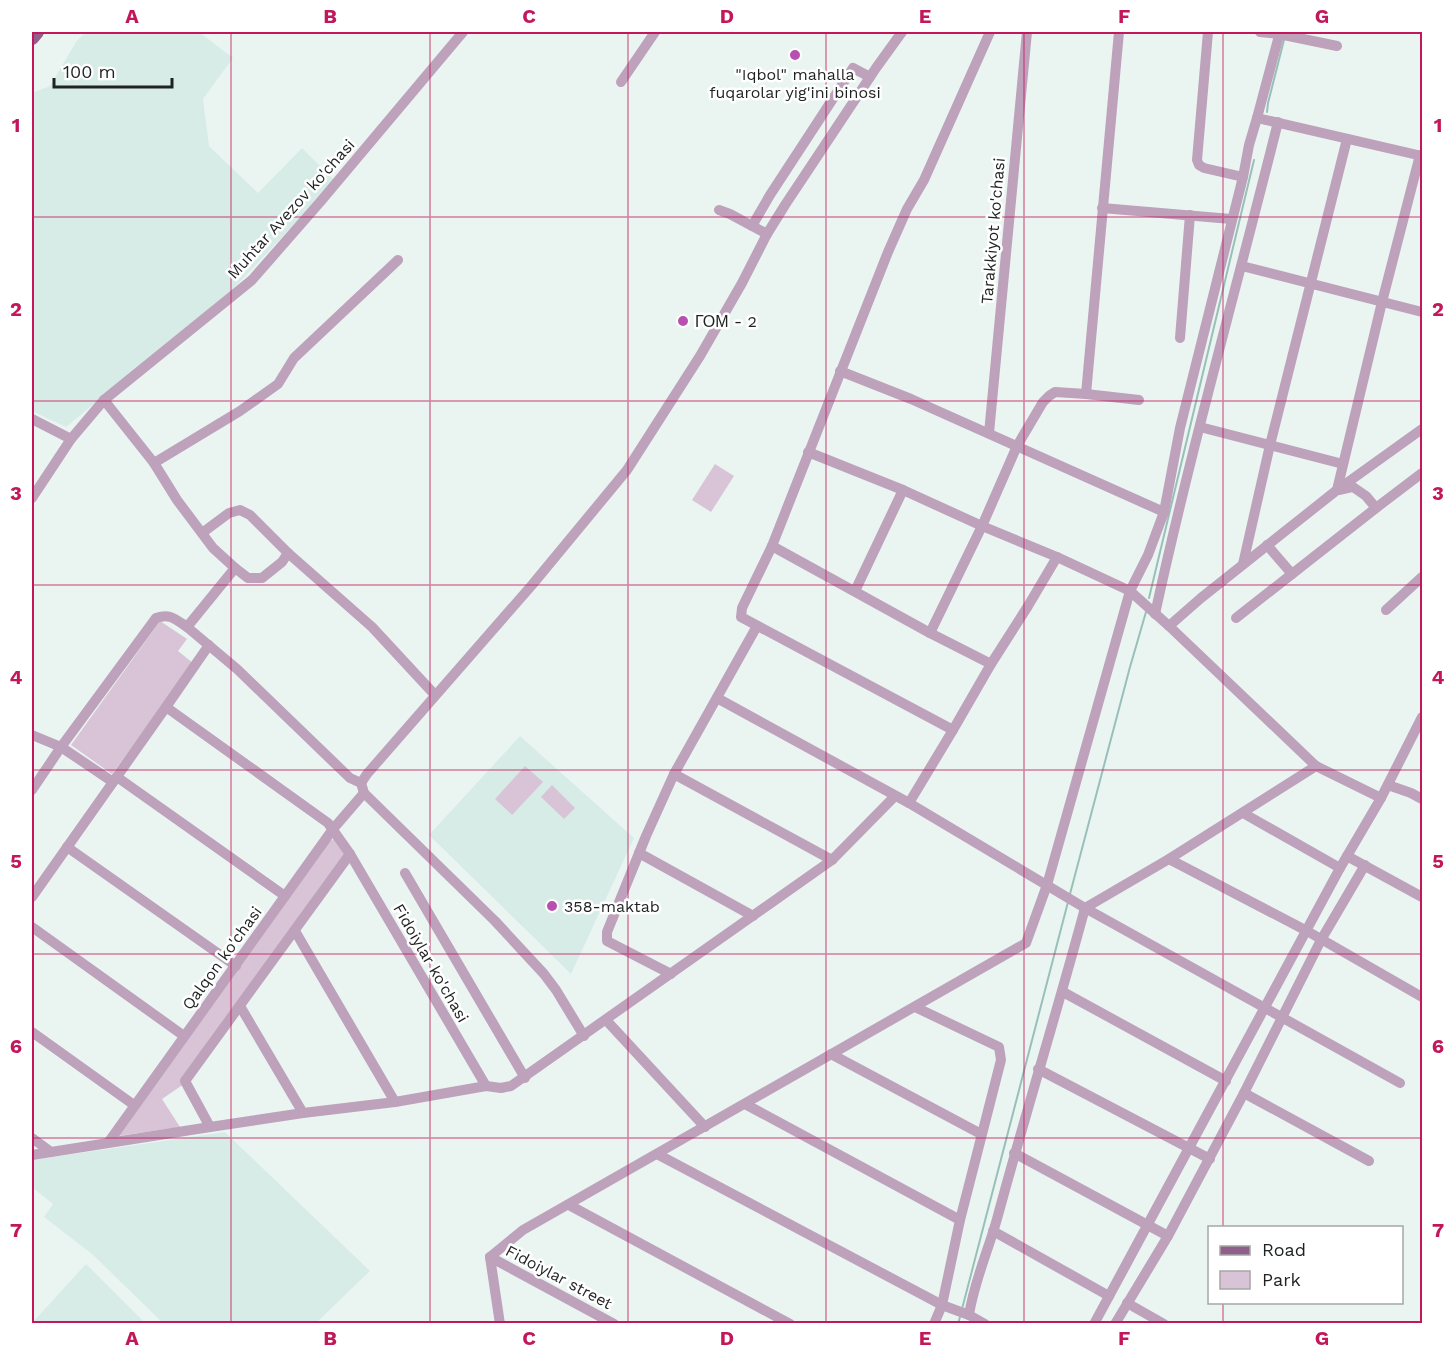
<svg xmlns="http://www.w3.org/2000/svg" width="1454" height="1355" font-family="'Work Sans',sans-serif">
  <style>
    .built { fill: #d8ece7 }
    .green { fill: #d8c4d6 }
    .lines { fill: none; stroke-linecap: round; stroke-linejoin: round }
    .stream { stroke: #98c0b8; stroke-width: 2 }
    .minor { stroke: #bea2bb; stroke-width: 10 }
    .major { stroke: #905f8b; stroke-width: 14 }
    .grid { fill: none; stroke: #c2185b; stroke-width: 1.5; stroke-opacity: 0.55 }
    .poi-dot { fill: #b84fb1; stroke: #fff; stroke-width: 2 }
    .labels { text-anchor: middle; dominant-baseline: central; stroke-width: 5; stroke-linejoin: round; paint-order: stroke }
    .poi-label { font-size: 16px; fill: #1e2221; stroke: #fff; text-anchor: start }
    .street-label { font-size: 16px; fill: #1e2221; stroke: #fff }
    .neatline { fill: none; stroke: #c2185b; stroke-width: 2 }
    .grid-label { font-size: 20px; text-anchor: middle; font-weight: bold; fill: #c2185b }
  </style>
  <rect width="100%" height="100%" fill="#eaf5f2"/>
  <g class="built">
    <polygon points="85,32 199,32 233,58 203,99 209,146 258,193 302,148 335,181 233,289 66,427 32,411 32,93 50,86 76,42"/>
    <polygon points="520,736 634,838 571,974 429,835"/>
    <polygon points="225,1132 370,1271 316,1323 163,1323 92,1254 44,1217 53,1204 32,1187 32,1160"/>
    <polygon points="86,1264 145,1323 32,1323"/>
  </g>
  <g class="green">
    <polygon points="715,464 734,476 711,512 692,500"/>
    <polygon points="160,621 187,639 178,651 193,663 112,774 71,745"/>
    <polygon points="525,766 543,782 512,815 495,799"/>
    <polygon points="552,785 575,808 564,819 541,797"/>
    <polygon points="334,839 345,855 184,1084 162,1099 180,1127 118,1136 328,842"/>
  </g>
  <g class="lines">
    <g class="stream">
      <polyline points="1267,112 1268,103 1284,40"/>
      <polyline points="1149,598 1254,160"/>
      <polyline points="1070,894 1130,667 1146,612"/>
      <polyline points="962,1309 1068,902"/>
      <polyline points="958,1324 960,1317"/>
    </g>
    <g class="minor">
      <polyline points="1208,32 1197,160 1199,165 1204,168 1243,177"/>
      <polyline points="1260,32 1279,34 1337,46"/>
      <polyline points="621,82 655,32"/>
      <polyline points="1257,118 1422,156"/>
      <polyline points="1102,208 1231,219"/>
      <polyline points="719,210 730,214 767,234"/>
      <polyline points="752,226 770,195 853,68 870,77"/>
      <polyline points="1242,266 1422,312"/>
      <polyline points="1180,338 1190,215"/>
      <polyline points="840,371 911,399 1164,512"/>
      <polyline points="1086,394 1119,32"/>
      <polyline points="104,400 154,463 177,500 213,548 235,568 248,578 262,578 282,562 288,553"/>
      <polyline points="32,419 71,439"/>
      <polyline points="1200,427 1343,464"/>
      <polyline points="989,433 1027,32"/>
      <polyline points="808,452 903,490 982,526 1057,557 1130,591 1169,626 1316,766 1381,798"/>
      <polyline points="154,463 240,411 278,384 294,358 398,260"/>
      <polyline points="1337,490 1382,302 1420,155"/>
      <polyline points="1340,490 1353,487 1366,496 1376,508"/>
      <polyline points="32,498 71,439 104,400 252,280 321,201 463,32"/>
      <polyline points="202,533 229,513 240,510 250,515 288,553 372,627 435,695"/>
      <polyline points="1267,545 1292,574 1376,508 1422,473"/>
      <polyline points="772,546 930,633 991,664"/>
      <polyline points="1243,564 1270,445 1347,139"/>
      <polyline points="855,591 903,490"/>
      <polyline points="1386,610 1422,577"/>
      <path d="M1155,614C1191,449 1237,286 1278,122"/>
      <polyline points="1236,618 1292,574"/>
      <polyline points="1169,626 1201,598 1337,490 1422,429"/>
      <polyline points="187,627 237,669 350,778 361,783 364,793 495,921 544,974 556,990 584,1036"/>
      <polyline points="930,633 982,526 1017,446 1043,402 1049,396 1055,392 1086,394 1139,400"/>
      <polyline points="717,698 909,803 1085,908 1400,1083"/>
      <polyline points="166,707 328,823 350,854 486,1086"/>
      <polyline points="953,730 741,617 742,608 772,546 888,252 907,209 924,180 990,32"/>
      <polyline points="32,735 61,747 113,782"/>
      <polyline points="674,774 832,860"/>
      <polyline points="117,777 285,896"/>
      <polyline points="361,783 367,774 532,585 627,470 700,356 742,283 767,234 785,205 876,68 902,32"/>
      <polyline points="1388,785 1411,793 1422,799"/>
      <path d="M32,790L61,747L156,618C170,613 175,619 187,627L235,568"/>
      <polyline points="909,803 953,730 991,664 1028,606 1057,557"/>
      <polyline points="1243,813 1340,868"/>
      <polyline points="67,847 236,966"/>
      <polyline points="639,853 753,916"/>
      <polyline points="1347,856 1422,897"/>
      <polyline points="1169,859 1307,931 1422,997"/>
      <polyline points="405,873 525,1078"/>
      <polyline points="32,897 166,707 209,645"/>
      <polyline points="32,927 184,1036"/>
      <polyline points="295,931 395,1102"/>
      <polyline points="671,974 607,941 607,932 646,836 674,774 757,626"/>
      <polyline points="1063,992 1226,1081"/>
      <polyline points="240,1006 303,1113"/>
      <polyline points="915,1007 999,1047 1001,1060 960,1220 942,1305 934,1324"/>
      <polyline points="606,1020 705,1127"/>
      <polyline points="32,1032 134,1105"/>
      <polyline points="831,1054 981,1134"/>
      <polyline points="1038,1069 1210,1159"/>
      <polyline points="1244,1093 1369,1161"/>
      <polyline points="745,1104 960,1220"/>
      <polyline points="210,1127 185,1081 350,854"/>
      <polyline points="32,1138 51,1152"/>
      <polyline points="108,1143 333,829 364,793"/>
      <polyline points="1014,1153 1168,1236"/>
      <polyline points="657,1154 942,1305 969,1315 985,1324"/>
      <polyline points="32,1155 210,1127 303,1113 395,1102 486,1086 501,1088 511,1086 832,860 895,796"/>
      <polyline points="569,1205 790,1324"/>
      <polyline points="993,1231 1109,1296"/>
      <polyline points="490,1257 523,1230 1026,943 1047,885 1130,591 1148,555 1164,512 1180,428 1243,177 1249,145 1257,118 1280,32"/>
      <polyline points="490,1257 614,1324"/>
      <polyline points="490,1257 500,1324"/>
      <polyline points="1127,1303 1164,1324"/>
      <path d="M969,1315C974,1282 988,1251 997,1219C1025,1115 1057,1012 1085,908L1169,859L1316,766"/>
      <polyline points="1094,1324 1340,868 1381,798 1422,717"/>
      <polyline points="1115,1324 1168,1236 1244,1093 1321,940 1365,865"/>
    </g>
    <polyline class="major" points="32,38 37,32"/>
  </g>
  <path class="grid" d="M231,32V1324M430,32V1324M628,32V1324M826,32V1324M1024,32V1324M1223,32V1228M32,217H1422M32,401H1422M32,585H1422M32,770H1422M32,954H1422M32,1138H1422M1223,1302V1324"/>
  <g class="poi-dot">
    <circle cx="795" cy="55" r="6"/>
    <circle cx="683" cy="321" r="6"/>
    <circle cx="552" cy="906" r="6"/>
  </g>
  <g class="labels">
    <g class="poi-label">
      <text x="795" y="74" text-anchor="middle">"Iqbol" mahalla<tspan x="795" dy="18">fuqarolar yig'ini binosi</tspan></text>
      <text x="695" y="321">ГОМ - 2</text>
      <text x="564" y="906">358-maktab</text>
    </g>
    <g class="street-label">
      <text transform="translate(291 209) rotate(-48)">Muhtar Avezov ko'chasi</text>
      <text transform="translate(993 231) rotate(-85)">Tarakkiyot ko'chasi</text>
      <text transform="translate(222 958) rotate(-54)">Qalqon ko'chasi</text>
      <text transform="translate(431 963) rotate(60)">Fidoiylar ko'chasi</text>
      <text transform="translate(559 1277) rotate(28)">Fidoiylar street</text>
    </g>
  </g>
  <rect width="1454" height="1355" fill="none" stroke="#ffffff" stroke-width="66"/>
  <rect x="1208" y="1226" width="195" height="78" fill="#ffffff" stroke="#a5a7a6" stroke-width="1.5"/>
  <rect x="1220" y="1246" width="30" height="9" fill="#905f8b" stroke="#a5a7a6" stroke-width="1.5"/>
  <text x="1262" y="1256" font-size="18" fill="#1e2221">Road</text>
  <rect x="1220" y="1271" width="30" height="18" fill="#d8c4d6" stroke="#a5a7a6" stroke-width="1.5"/>
  <text x="1262" y="1286" font-size="18" fill="#1e2221">Park</text>
  <path d="M54 78v9h118v-9" fill="none" stroke="#1e2221" stroke-width="3"/>
  <text x="63" y="78" font-size="18" fill="#1e2221" stroke="#ffffff" stroke-width="4.5" paint-order="stroke">100 m</text>
  <rect x="33" y="33" width="1388" height="1289" class="neatline"/>
  <g class="grid-label">
    <text x="132" y="23">A</text>
    <text x="330" y="23">B</text>
    <text x="529" y="23">C</text>
    <text x="727" y="23">D</text>
    <text x="925" y="23">E</text>
    <text x="1124" y="23">F</text>
    <text x="1322" y="23">G</text>
    <text x="16" y="132">1</text>
    <text x="1438" y="132">1</text>
    <text x="16" y="316">2</text>
    <text x="1438" y="316">2</text>
    <text x="16" y="500">3</text>
    <text x="1438" y="500">3</text>
    <text x="16" y="684">4</text>
    <text x="1438" y="684">4</text>
    <text x="16" y="868">5</text>
    <text x="1438" y="868">5</text>
    <text x="16" y="1053">6</text>
    <text x="1438" y="1053">6</text>
    <text x="16" y="1237">7</text>
    <text x="1438" y="1237">7</text>
    <text x="132" y="1345">A</text>
    <text x="330" y="1345">B</text>
    <text x="529" y="1345">C</text>
    <text x="727" y="1345">D</text>
    <text x="925" y="1345">E</text>
    <text x="1124" y="1345">F</text>
    <text x="1322" y="1345">G</text>
  </g>
</svg>
